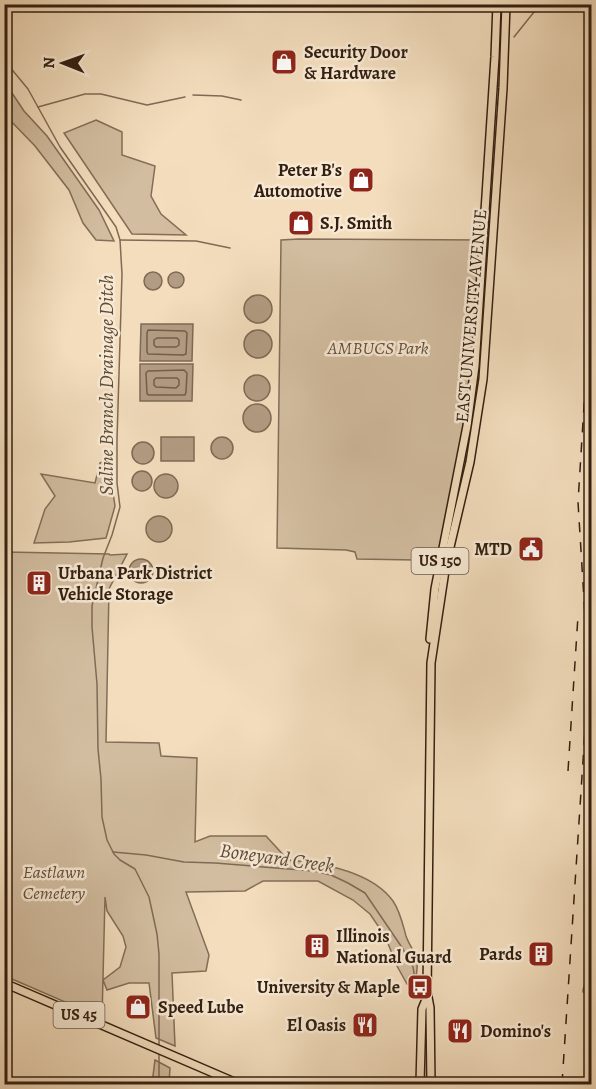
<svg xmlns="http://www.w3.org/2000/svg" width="596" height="1089" font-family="Alegreya,serif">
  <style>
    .green { fill: #d2bda0; stroke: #826e58; stroke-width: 1.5 }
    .water { fill: #b29c83; stroke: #7f6a55; stroke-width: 1.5 }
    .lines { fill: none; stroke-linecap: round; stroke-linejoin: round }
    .shore { stroke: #725e4a; stroke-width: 1.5 }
    .stream { stroke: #7f6a55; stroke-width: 1.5 }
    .major-casing { stroke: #331f11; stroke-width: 10 }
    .major { stroke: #f3ddbd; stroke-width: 7 }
    .rail { stroke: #331f11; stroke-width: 1.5; stroke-dasharray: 10 10; stroke-linecap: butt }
    .labels { text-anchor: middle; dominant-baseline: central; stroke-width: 5; stroke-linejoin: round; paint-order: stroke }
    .shield { fill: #f7e9d4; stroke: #6e5c4c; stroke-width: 1.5 }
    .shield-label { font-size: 16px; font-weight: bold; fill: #331f11 }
    .poi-label { font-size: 18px; font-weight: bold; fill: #331f11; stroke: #f7e9d4; text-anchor: start }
    .street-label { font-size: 18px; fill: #331f11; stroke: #f7e9d4 }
    .park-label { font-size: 18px; font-style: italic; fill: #634e3c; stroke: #f7e9d4 }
    .water-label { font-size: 20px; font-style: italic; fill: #5f4b39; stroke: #f7e9d4 }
  </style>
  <rect width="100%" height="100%" fill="#f3ddbd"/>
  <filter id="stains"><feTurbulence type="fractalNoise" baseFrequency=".00333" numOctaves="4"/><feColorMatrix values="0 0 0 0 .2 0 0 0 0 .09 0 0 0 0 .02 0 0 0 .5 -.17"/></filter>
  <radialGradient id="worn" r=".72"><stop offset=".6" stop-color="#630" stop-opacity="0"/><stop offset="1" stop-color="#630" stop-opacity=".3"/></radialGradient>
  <g class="green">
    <polygon points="4,81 24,111 47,136 99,210 114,241 96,240 83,223 69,190 35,146 5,115"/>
    <polygon points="96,120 122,132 122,155 155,166 151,196 161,214 186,235 132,234 64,133"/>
    <polygon points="299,239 484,240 475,366 439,563 416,560 357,559 355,552 346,550 277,548 281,240"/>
    <polygon points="108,459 115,506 106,538 69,542 34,543 45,509 55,496 41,474 95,483 100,463"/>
    <path d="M5,552L109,554L110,555L127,554L109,589L106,742L159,743L161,756L197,758L195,842L210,836H266L288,860C322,863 372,872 393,901C400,911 403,925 406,936C409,945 416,953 417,962C418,970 415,981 414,990L407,984L397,966L385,936L370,914L353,900L318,881H263L245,891L186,892L209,955L206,971L172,973L175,1046L156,1038L149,983H129L107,990L103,980L120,967L126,947L123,936L107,911L105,897L102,1018L5,976Z"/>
    <polygon points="590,964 591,964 592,994 583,992 583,990"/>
    <polygon points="155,1060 170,1068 169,1084 152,1084"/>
  </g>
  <g class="water">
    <circle cx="176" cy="280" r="8"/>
    <circle cx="153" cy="281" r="9"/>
    <circle cx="258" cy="309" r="14"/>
    <polygon points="141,324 193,324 192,361 140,361"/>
    <circle cx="258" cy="344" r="14"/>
    <polygon points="140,364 193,364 192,401 140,401"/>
    <circle cx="257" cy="388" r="13"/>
    <circle cx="257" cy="418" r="14"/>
    <circle cx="222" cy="448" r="11"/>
    <rect x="161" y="437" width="33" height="24"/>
    <circle cx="143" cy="453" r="11"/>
    <circle cx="142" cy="481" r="10"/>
    <circle cx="166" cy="486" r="12"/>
    <circle cx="159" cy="529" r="13"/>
    <circle cx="141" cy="571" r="12"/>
  </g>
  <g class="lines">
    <g class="shore">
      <polygon points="148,330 185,331 187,333 186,354 183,355 148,354 147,352 147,333"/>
      <polygon points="157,338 177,338 179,340 179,345 176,347 156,347 154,345 154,340"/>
      <polygon points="184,370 187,373 186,392 185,395 149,395 147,394 146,373 148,371"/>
      <polygon points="156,378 177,378 179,380 179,385 176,388 156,387 154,385 154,380"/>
    </g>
    <g class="stream">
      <polyline points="514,37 538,7 541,4"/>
      <polyline points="4,60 28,89 60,147 116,227 120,240 122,274 117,440 117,483 120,507 112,535 103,558 92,606 92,627 97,684 98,749 101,779 102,817 107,840 114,854 120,860 135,869 149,897 157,934 159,954 159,1048"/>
      <polyline points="193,95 222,96 241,100"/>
      <polyline points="38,107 85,94 101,94 147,105 185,97"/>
      <polyline points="120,240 196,241 230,248"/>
      <polyline points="113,852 146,855 184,862 215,863 314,871 331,875 348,883 365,893 403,949 413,967 416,985"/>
      <polyline points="438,1079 439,1084"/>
      <polyline points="159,1084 159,1052"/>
    </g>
    <g class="major-casing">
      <g id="major">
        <polyline points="430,639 435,589 467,426 475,366 495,57 497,4"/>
        <polyline points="4,983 239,1084"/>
        <polyline points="420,1084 422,1009 427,997"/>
        <polyline points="431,1084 430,1008 427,992 431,663 446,564 470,462 483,379 503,88 506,4"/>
      </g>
    </g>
    <use href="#major" class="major"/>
    <g class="rail">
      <polyline points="588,286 592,228"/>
      <polyline points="586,632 578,502 592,278"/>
      <polyline points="568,771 578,616"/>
      <polyline points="562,1084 592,622"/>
    </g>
  </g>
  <defs>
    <g id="shop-square" transform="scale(1.35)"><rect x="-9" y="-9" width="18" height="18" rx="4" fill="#8f2418" stroke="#f7e9d4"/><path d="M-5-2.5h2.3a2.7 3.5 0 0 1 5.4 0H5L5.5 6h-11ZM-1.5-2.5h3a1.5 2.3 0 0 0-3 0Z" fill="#fff"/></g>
    <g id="civic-square" transform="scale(1.35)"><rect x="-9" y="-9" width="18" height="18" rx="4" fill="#8f2418" stroke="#f7e9d4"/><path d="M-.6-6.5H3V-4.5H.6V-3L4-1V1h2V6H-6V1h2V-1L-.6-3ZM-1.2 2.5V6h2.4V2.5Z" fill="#fff"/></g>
    <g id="building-square" transform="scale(1.35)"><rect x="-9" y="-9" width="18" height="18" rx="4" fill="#8f2418" stroke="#f7e9d4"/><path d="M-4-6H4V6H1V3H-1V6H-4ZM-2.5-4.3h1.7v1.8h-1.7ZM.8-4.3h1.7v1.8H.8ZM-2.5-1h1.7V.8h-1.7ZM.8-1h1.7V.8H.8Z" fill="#fff"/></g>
    <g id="bus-square" transform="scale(1.35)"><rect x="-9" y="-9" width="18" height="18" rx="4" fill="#8f2418" stroke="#f7e9d4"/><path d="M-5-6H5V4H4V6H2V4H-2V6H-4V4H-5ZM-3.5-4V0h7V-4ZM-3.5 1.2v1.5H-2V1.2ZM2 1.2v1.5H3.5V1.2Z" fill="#fff"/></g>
    <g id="restaurant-square" transform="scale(1.35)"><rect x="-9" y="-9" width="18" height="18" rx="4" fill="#8f2418" stroke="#f7e9d4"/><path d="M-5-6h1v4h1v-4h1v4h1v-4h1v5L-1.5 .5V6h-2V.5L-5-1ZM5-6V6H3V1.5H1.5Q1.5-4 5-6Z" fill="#fff"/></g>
  </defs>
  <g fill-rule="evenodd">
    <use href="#shop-square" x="284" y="62"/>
    <use href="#shop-square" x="361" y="180"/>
    <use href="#shop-square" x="301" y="223"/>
    <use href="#civic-square" x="531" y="549"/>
    <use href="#building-square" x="39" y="583"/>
    <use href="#building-square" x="317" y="946"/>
    <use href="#building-square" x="541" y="954"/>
    <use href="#bus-square" x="420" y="987"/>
    <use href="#shop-square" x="138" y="1007"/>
    <use href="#restaurant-square" x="365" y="1025"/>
    <use href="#restaurant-square" x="460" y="1031"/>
  </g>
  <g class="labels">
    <g class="shield">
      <rect x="411.5" y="548" width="57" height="26" rx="4.5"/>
      <rect x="53.5" y="1002" width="51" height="26" rx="4.5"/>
    </g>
    <g class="shield-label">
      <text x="440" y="561">US 150</text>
      <text x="79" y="1015">US 45</text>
    </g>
    <g class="poi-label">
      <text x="304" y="52">Security Door<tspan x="304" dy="21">&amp; Hardware</tspan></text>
      <text x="342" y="170" text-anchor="end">Peter B's<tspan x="342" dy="21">Automotive</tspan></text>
      <text x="320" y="223">S.J. Smith</text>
      <text x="512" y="549" text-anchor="end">MTD</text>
      <text x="58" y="573">Urbana Park District<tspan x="58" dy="21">Vehicle Storage</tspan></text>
      <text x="336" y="936">Illinois<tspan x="336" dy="21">National Guard</tspan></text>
      <text x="522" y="954" text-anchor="end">Pards</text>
      <text x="400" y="987" text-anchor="end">University &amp; Maple</text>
      <text x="158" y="1007">Speed Lube</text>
      <text x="346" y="1025" text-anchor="end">El Oasis</text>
      <text x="480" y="1031">Domino's</text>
    </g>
    <g class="street-label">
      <text transform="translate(471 316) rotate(-85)">EAST UNIVERSITY AVENUE</text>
    </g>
    <g class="park-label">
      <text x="378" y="348">AMBUCS Park</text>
      <text x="54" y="872">Eastlawn<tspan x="54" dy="21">Cemetery</tspan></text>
    </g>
    <g class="water-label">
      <text transform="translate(106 385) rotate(-90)">Saline Branch Drainage Ditch</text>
      <text transform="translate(277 858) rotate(8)">Boneyard Creek</text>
    </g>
  </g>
  <rect width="596" height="1089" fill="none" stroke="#f3ddbd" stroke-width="24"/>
  <rect x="6" y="6" width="584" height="1077" fill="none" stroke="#331f11" stroke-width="3"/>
  <rect x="12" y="12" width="572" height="1065" fill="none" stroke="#331f11" stroke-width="1.5"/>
  <g transform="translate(63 63) rotate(271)" stroke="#f7e9d4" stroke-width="4.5" paint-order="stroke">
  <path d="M0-4.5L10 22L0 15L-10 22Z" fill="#331f11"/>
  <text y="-9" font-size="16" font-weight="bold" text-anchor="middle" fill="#331f11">N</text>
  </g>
  <rect width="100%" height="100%" filter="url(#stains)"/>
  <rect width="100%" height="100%" fill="url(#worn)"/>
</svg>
